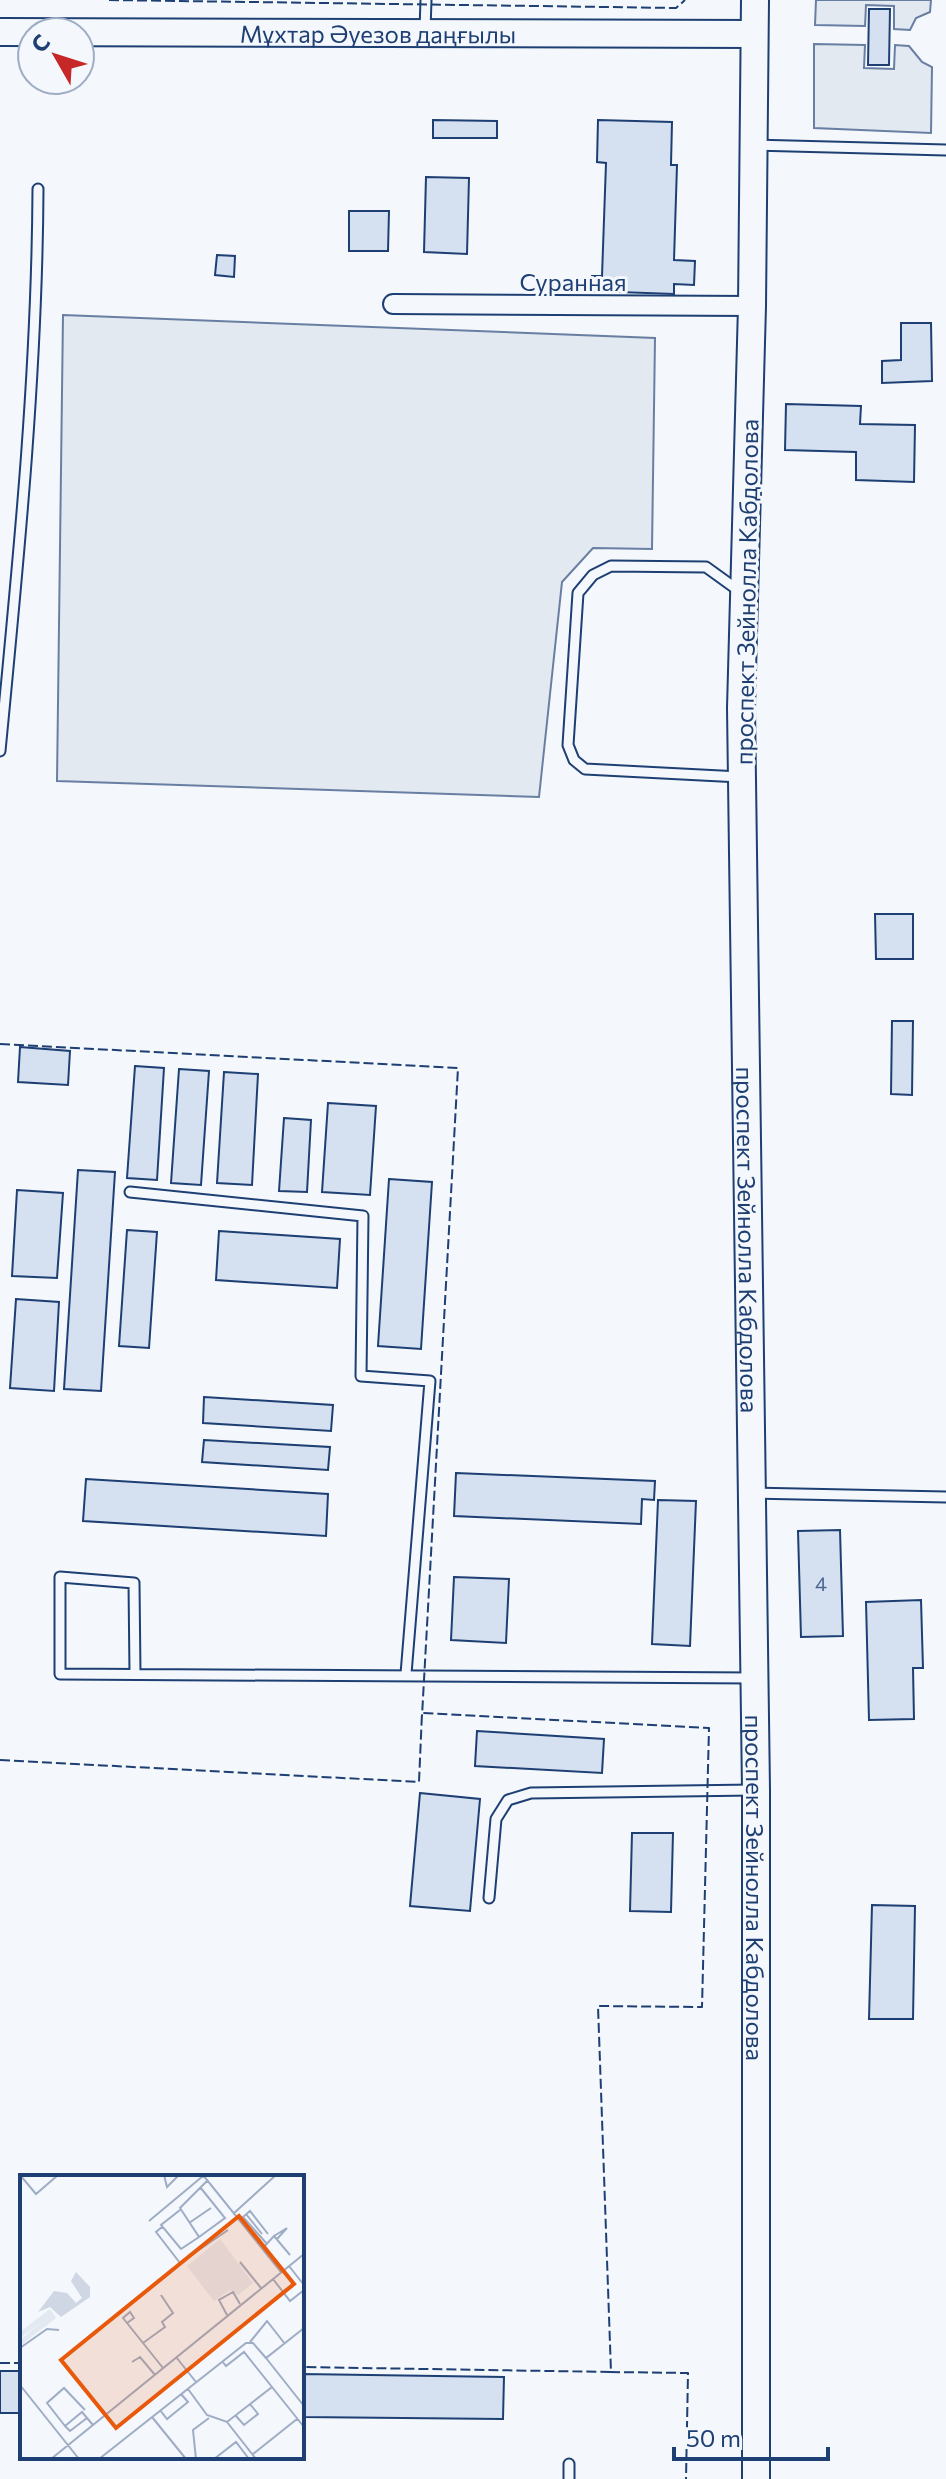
<svg xmlns="http://www.w3.org/2000/svg" width="946" height="2479" font-family="Commissioner,sans-serif">
  <style>
    .green { fill: #e3e9f0; stroke: #687fa3; stroke-width: 2 }
    .building { fill: #d5e0f0; stroke: #1d3f73; stroke-width: 2 }
    .lines { fill: none; stroke-linecap: round; stroke-linejoin: round }
    .service-casing { stroke: #1d3f73; stroke-width: 13 }
    .minor-casing { stroke: #1d3f73; stroke-width: 22 }
    .secondary-casing { stroke: #1d3f73; stroke-width: 30 }
    .service { stroke: #f4f7fb; stroke-width: 9 }
    .minor { stroke: #f4f7fb; stroke-width: 18 }
    .secondary { stroke: #f4f7fb; stroke-width: 26 }
    .fence { stroke: #1d3f73; stroke-width: 2; stroke-dasharray: 10 4; stroke-linecap: butt }
    .labels { text-anchor: middle; dominant-baseline: central; stroke-width: 6; stroke-linejoin: round; paint-order: stroke }
    .number-label { font-size: 20px; fill: #4b6792 }
    .street-label { font-size: 24px; fill: #1d3f73; stroke: #f4f7fb }
    .inset-road { fill: none; stroke: #9eadc5; stroke-width: 2 }
    .view { fill: #e8590c; fill-opacity: 0.15; stroke: #e8590c; stroke-width: 4 }
    .inset-edge { fill: none; stroke: #1d3f73; stroke-width: 4 }
  </style>
  <rect width="100%" height="100%" fill="#f4f7fb"/>
  <g class="green">
    <polygon points="816,0 931,0 930,12 916,18 910,30 894,29 894,6 866,5 865,26 815,25"/>
    <polygon points="814,44 865,45 864,68 894,69 895,45 909,46 922,62 932,67 931,133 814,128"/>
    <polygon points="63,315 655,338 652,549 593,548 562,582 539,797 57,781"/>
  </g>
  <g class="building">
    <polygon points="869,9 890,9 889,65 868,65"/>
    <polygon points="433,120 497,121 497,138 433,138"/>
    <polygon points="598,120 672,122 671,165 677,165 674,260 695,261 694,285 674,284 674,294 591,291 592,276 602,276 606,163 597,162"/>
    <polygon points="426,177 469,178 467,254 424,252"/>
    <polygon points="349,211 389,211 388,251 349,251"/>
    <polygon points="217,255 235,256 234,277 215,275"/>
    <polygon points="901,323 931,323 932,381 882,383 882,361 901,360"/>
    <polygon points="786,404 861,406 860,424 915,425 914,482 856,480 856,452 785,450"/>
    <polygon points="875,914 913,914 913,959 876,959"/>
    <polygon points="892,1021 913,1021 912,1095 891,1094"/>
    <polygon points="20,1047 70,1051 68,1085 18,1082"/>
    <polygon points="135,1066 164,1068 157,1180 127,1178"/>
    <polygon points="179,1069 209,1071 201,1185 171,1183"/>
    <polygon points="224,1072 258,1074 252,1185 217,1183"/>
    <polygon points="328,1103 376,1106 370,1195 322,1192"/>
    <polygon points="284,1118 311,1120 307,1192 279,1191"/>
    <polygon points="78,1170 115,1172 101,1391 64,1389"/>
    <polygon points="389,1179 432,1182 421,1349 378,1346"/>
    <polygon points="17,1190 63,1193 57,1278 12,1276"/>
    <polygon points="127,1230 157,1232 149,1348 119,1346"/>
    <polygon points="219,1231 340,1239 337,1288 216,1280"/>
    <polygon points="16,1299 59,1302 54,1391 10,1388"/>
    <polygon points="204,1397 333,1405 331,1431 203,1423"/>
    <polygon points="204,1440 330,1447 328,1470 202,1462"/>
    <polygon points="456,1473 655,1481 654,1500 642,1499 641,1524 454,1516"/>
    <polygon points="86,1479 328,1494 326,1536 83,1521"/>
    <polygon points="658,1500 696,1501 690,1646 652,1644"/>
    <polygon points="840,1530 843,1636 801,1637 798,1531"/>
    <polygon points="454,1577 509,1579 506,1643 451,1640"/>
    <polygon points="921,1600 923,1668 913,1668 914,1719 869,1720 866,1602"/>
    <polygon points="477,1731 604,1739 602,1773 475,1766"/>
    <polygon points="420,1793 480,1799 470,1911 410,1906"/>
    <polygon points="632,1833 673,1833 671,1912 630,1911"/>
    <polygon points="872,1905 915,1906 913,2019 869,2019"/>
    <rect x="0" y="2371" width="22" height="42"/>
    <polygon points="302,2374 504,2377 503,2419 302,2417"/>
  </g>
  <g class="lines">
    <g class="service-casing">
      <g id="service">
        <polyline points="425,30 426,0"/>
        <polyline points="757,145 946,150"/>
        <path d="M0,751C18,564 37,378 38,189"/>
        <polyline points="740,777 585,769 574,760 568,745 578,593 593,575 611,566 706,567 742,593"/>
        <polyline points="130,1192 363,1216 361,1376 430,1381 406,1674"/>
        <polyline points="755,1493 946,1497"/>
        <polyline points="135,1674 134,1583 60,1577 60,1674 753,1678"/>
        <polyline points="489,1898 496,1819 508,1800 531,1793 754,1790"/>
        <polyline points="569,2464 569,2479"/>
      </g>
    </g>
    <g class="minor-casing">
      <polyline id="minor" points="393,304 752,306"/>
    </g>
    <g class="secondary-casing">
      <g id="secondary">
        <path id="s1" d="M755,0L752,306L741,708L756,1790V2479"/>
        <path id="s2" d="M0,32L754,34"/>
      </g>
    </g>
    <use href="#service" class="service"/>
    <use href="#minor" class="minor"/>
    <use href="#secondary" class="secondary"/>
    <g class="fence">
      <polyline points="109,0 676,8 685,0"/>
      <polyline points="0,1044 458,1068 422,1716"/>
      <polyline points="0,1760 419,1782 422,1713 709,1728 702,2007 598,2006 611,2372 302,2367"/>
      <polyline points="0,2363 22,2363"/>
      <polyline points="610,2372 688,2373 686,2479"/>
    </g>
  </g>
  <g class="labels">
    <g class="number-label">
      <text x="821" y="1583">4</text>
    </g>
    <g class="street-label">
      <text stroke="none"><textPath href="#s2" startOffset="378">Мұхтар Әуезов даңғылы</textPath></text>
      <text x="573" y="281">Суранная</text>
      <text transform="translate(746 592) rotate(-89)">проспект Зейнолла Кабдолова</text>
      <text stroke="none"><textPath href="#s1" startOffset="1240">проспект Зейнолла Кабдолова</textPath></text>
      <text stroke="none"><textPath href="#s1" startOffset="1888">проспект Зейнолла Кабдолова</textPath></text>
    </g>
  </g>
  <g transform="translate(20 2175)">
    <rect width="284" height="284" fill="#f4f7fb"/>
    <path d="M200,64L233,108L218,120L210,115L194,126L167,91ZM30,134L36,143L0,171V165L23,146L0,163V157Z" fill="#e3e9f0"/>
    <path d="M56,97L70,112V122L41,142L30,132L18,137L34,116L47,118L56,128L62,123L51,106Z" fill="#cfd7e4"/>
    <path class="inset-road" d="M0,0L16,19L38,0M144,0L147,12L159,0M183,0L261,97M160,35L141,50L161,74L179,62L160,33L187,6M213,39L256,0M226,39L242,59M129,46L183,1M169,48L191,33M142,52L136,57L160,88L208,55M254,61L267,53L257,64M179,62L205,43L180,12M247,69L223,42L230,36L248,59M242,74L254,61L270,80M220,87L241,113M269,91L284,110M253,104L270,126L284,115M207,140L199,125L213,117L220,129M107,148L114,143L110,137L103,143L143,193M230,167L247,146L265,169M123,168L145,152L142,147L153,138L141,120M0,173L27,154L39,155M156,182L176,207M246,183L284,231M202,186L206,191L224,177L284,252M112,187L120,182L135,200M0,210L59,284M168,214L187,240L207,247L252,212M140,235L147,244L168,227L161,219M216,241L224,250L238,239L230,229M132,242L166,284M67,243L50,256L45,251L62,237L67,243L73,250M207,247L236,284M45,251L27,228L44,213L65,235M233,279L277,244M31,284L284,79M79,284L226,168H233L246,183L284,153M176,284L173,255L189,243M194,284L216,267L229,284"/>
    <path class="view" d="M219,41L274,109L96,253L41,185Z"/>
    <rect width="284" height="284" class="inset-edge"/>
  </g>
  <g transform="translate(56 56) rotate(309)"><circle r="38" fill="#f4f7fb" stroke="#9eadc5" stroke-width="2"/>
  <path d="M0-6L14 30L0 20L-14 30Z" fill="#c62828"/>
  <text y="-12" font-size="22" font-weight="bold" text-anchor="middle" fill="#1d3f73">С</text>
  </g>
  <path d="M674 2447v12h154v-12" fill="none" stroke="#1d3f73" stroke-width="4"/>
  <text x="686" y="2447" font-size="24" fill="#1d3f73" stroke="#f4f7fb" stroke-width="6" paint-order="stroke">50 m</text>
</svg>
